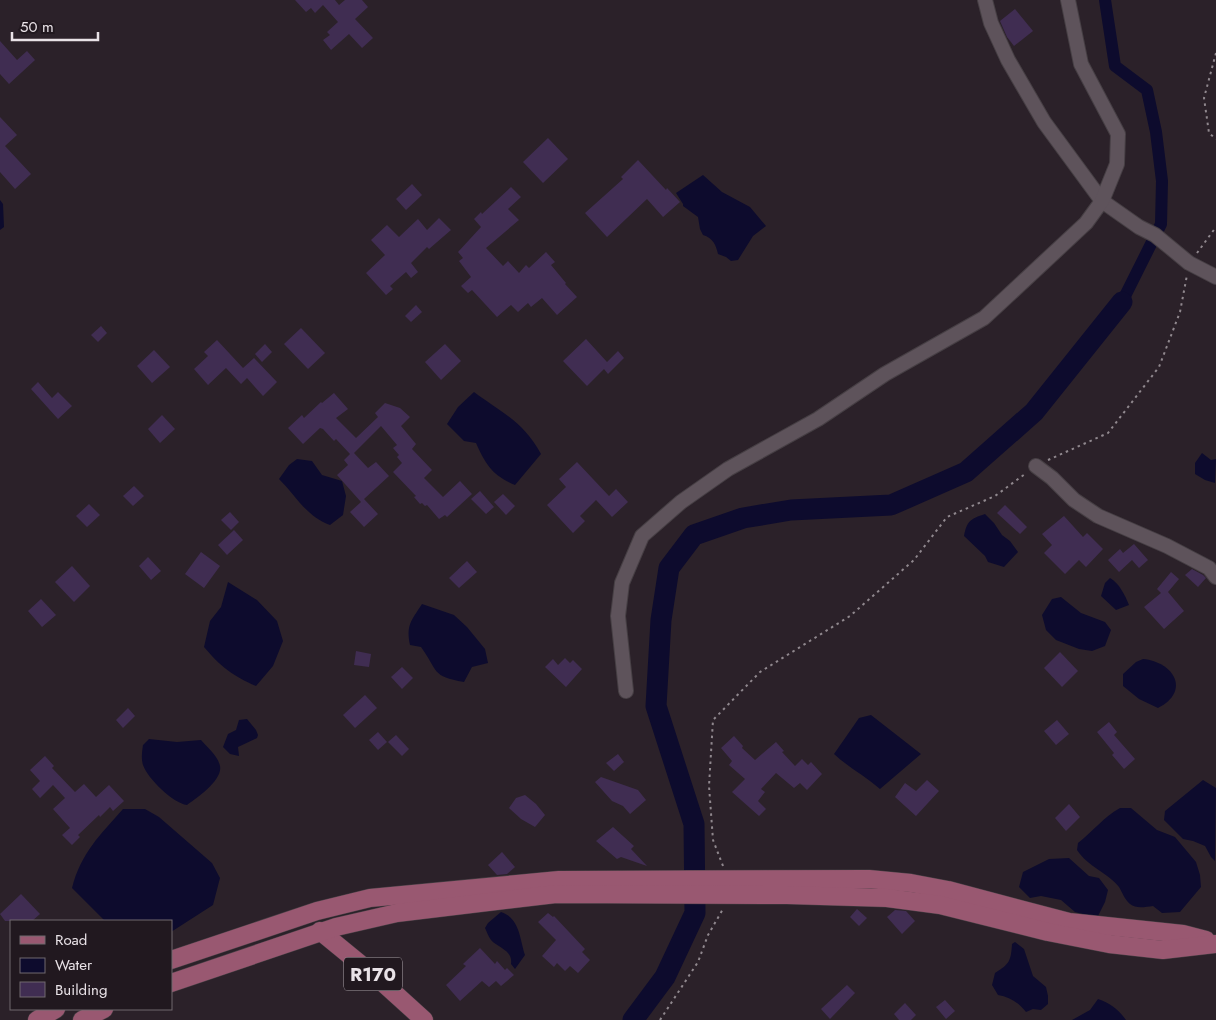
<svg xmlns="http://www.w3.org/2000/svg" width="1216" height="1020" font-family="Jost,sans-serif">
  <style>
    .water { fill: #0d0b2d }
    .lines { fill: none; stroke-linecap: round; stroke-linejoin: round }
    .canal { stroke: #0d0b2d; stroke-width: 12 }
    .river { stroke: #0d0b2d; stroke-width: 21 }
    .building { fill: #402d52 }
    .minor-casing { stroke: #463f44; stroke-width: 16 }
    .major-casing { stroke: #463f44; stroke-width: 19 }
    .path { stroke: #90888e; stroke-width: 2; stroke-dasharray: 2.5 4; stroke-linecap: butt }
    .minor { stroke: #5e535b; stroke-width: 14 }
    .major { stroke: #995871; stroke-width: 18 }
    .labels { text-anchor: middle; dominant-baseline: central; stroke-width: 4; stroke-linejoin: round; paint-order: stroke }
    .shield { fill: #21181f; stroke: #ada5ab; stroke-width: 1 }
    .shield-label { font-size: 19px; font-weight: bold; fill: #e9e2e7 }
  </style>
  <rect width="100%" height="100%" fill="#2b2129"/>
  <g class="water">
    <path d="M703,175L722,192L750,207L766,226L753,236L738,260L731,261L726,257L718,254C716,245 713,238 703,235L700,229L698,217L683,206V204L676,193Z"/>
    <polygon points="0,200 3,204 4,227 0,230"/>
    <path d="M474,392C502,413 523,421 541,454L515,485C492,475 486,465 476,443L464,441L447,424L458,407Z"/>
    <polygon points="1202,453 1211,460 1216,459 1215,483 1205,480 1195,474 1195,463"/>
    <path d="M297,459L312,461L322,475L342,481L346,496L343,515L330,525C306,516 296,496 279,479L289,465Z"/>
    <path d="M985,514L994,523L1002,535L1010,541L1018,552L1004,567L988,562L985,556L964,536C967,521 970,519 985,514Z"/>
    <path d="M1110,578C1119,583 1125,595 1129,605L1116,610L1101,596L1105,583Z"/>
    <path d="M228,582L257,600L277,621L283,641L273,666L256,686C233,676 221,667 204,647L210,621L221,607Z"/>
    <polygon points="1061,597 1081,613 1105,622 1111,630 1105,646 1092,651 1079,649 1056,640 1046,630 1042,615 1052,599"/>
    <path d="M422,604L454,615L467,627L485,649L488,663L472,667L464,682C431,676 439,672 421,647L410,645C406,625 411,621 422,604Z"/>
    <path d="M1143,659C1174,662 1191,691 1158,708L1139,699L1123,686V674L1136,662Z"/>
    <path d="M871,715L921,754L880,789C865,776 848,767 834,754L859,718Z"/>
    <polygon points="247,719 256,730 258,735 257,738 238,747 239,756 230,754 223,747 228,734 236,730 239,720"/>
    <path d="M149,739L177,742L201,740C207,747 218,756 220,766C223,780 197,798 187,805C173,803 148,779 143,765C141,759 142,752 143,745Z"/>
    <polygon points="1203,780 1216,788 1215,861 1211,857 1205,846 1193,841 1183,839 1164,820 1165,811"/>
    <path d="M1120,808H1131L1157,830L1175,837L1196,862L1200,875L1201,887L1180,912L1162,913L1153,906C1145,907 1136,909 1130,904C1125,900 1122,892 1119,887C1107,872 1088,867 1077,850L1078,843C1093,831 1104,817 1120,808Z"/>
    <path d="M123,809H145L159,817L212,863L220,878L213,905L171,932V921H105L72,888C81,853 100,835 123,809Z"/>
    <polygon points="1069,858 1089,876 1099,878 1108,890 1105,902 1097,918 1075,912 1061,900 1041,896 1030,898 1019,887 1023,872 1049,859"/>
    <path d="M501,912C520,918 520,940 525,955L515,969L511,964C513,950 498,948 491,940C488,936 487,932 485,928L488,923Z"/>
    <path d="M1015,942L1024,949L1033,976L1046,987L1048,996V1004L1041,1010L1033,1009L1026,1012C1019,1003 1010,997 998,995L992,985L995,973C1010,964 1011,960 1012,944Z"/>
    <path d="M1098,999C1110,1003 1119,1010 1126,1020H1072L1090,1010Z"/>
  </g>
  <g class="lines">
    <polyline class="canal" points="1105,0 1115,66 1147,90 1156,132 1162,181 1161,224 1122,302"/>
    <polyline class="river" points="633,1020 665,977 695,913 694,824 656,706 661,620 669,568 694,535 743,518 791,510 891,505 966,472 1034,412 1122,302"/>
  </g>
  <g class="building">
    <polygon points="295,0 335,0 339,5 345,0 362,0 368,7 355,19 373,38 362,48 349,34 331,50 323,40 330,35 327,32 338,22 323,5 315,13 311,8 306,12"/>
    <polygon points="1015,9 1033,31 1014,46 1007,37 1000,21"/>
    <polygon points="0,41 17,60 27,51 35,60 9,84 0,74"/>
    <polygon points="0,117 17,135 5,146 31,174 15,189 0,172"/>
    <polygon points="548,138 568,159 543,183 523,162"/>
    <polygon points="638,160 666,190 667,188 680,202 663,217 647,199 607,237 585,213 623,179 621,177"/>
    <polygon points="412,184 422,195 406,210 396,199"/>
    <polygon points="511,187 521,197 508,209 519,220 486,248 503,266 508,261 519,273 526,265 529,268 546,252 555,262 551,265 566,283 565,284 577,297 557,315 542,298 531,307 528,303 518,312 511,305 497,317 472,290 468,293 461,286 471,277 459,261 463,258 458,252 481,227 474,219 481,212 482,214"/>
    <polygon points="439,218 451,230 429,249 427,247 411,263 418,272 411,278 406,272 390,286 393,289 386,295 366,273 385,255 371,240 387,225 399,237 418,219 427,230"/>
    <polygon points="416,305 422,312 411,322 405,316"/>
    <polygon points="101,326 107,333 98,342 91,335"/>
    <polygon points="301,328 325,353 308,369 284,344"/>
    <polygon points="586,339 607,362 618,351 624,358 608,374 604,369 587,386 563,361"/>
    <polygon points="217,340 243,368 254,358 277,382 263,396 247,378 241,384 226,368 208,385 194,369 208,356 204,352"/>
    <polygon points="265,344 272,352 262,362 255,354"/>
    <polygon points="445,344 461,361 441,380 425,362"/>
    <polygon points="154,350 170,367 152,383 137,366"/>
    <polygon points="38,382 52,398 58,392 72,406 58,419 31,389"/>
    <polygon points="334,393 348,409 336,418 356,438 378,417 375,413 385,403 400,408 410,417 401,426 416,444 412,449 432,470 424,478 443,497 460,481 472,494 447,517 445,515 439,519 427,505 425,506 422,503 420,504 414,497 416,496 393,472 402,463 397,457 399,455 393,448 397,445 381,426 354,453 368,468 376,462 389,476 364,499 378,514 364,527 350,512 361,502 337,475 348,465 344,460 350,454 336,439 334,441 323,429 320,428 303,444 288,428 302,415 304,418 321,402 322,403"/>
    <polygon points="162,415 175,429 160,443 148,429"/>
    <polygon points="577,462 609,496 616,489 628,502 612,517 596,500 580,516 585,521 573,533 547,505 566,487 559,479"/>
    <polygon points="134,486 144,496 133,506 123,496"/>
    <polygon points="480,491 494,507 486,514 471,499"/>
    <polygon points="503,494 515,506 506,515 494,502"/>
    <polygon points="89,504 100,515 87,527 76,516"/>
    <polygon points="1005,505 1027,527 1020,534 997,513"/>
    <polygon points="230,512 239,522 231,530 221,520"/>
    <polygon points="1064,516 1083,537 1087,533 1103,549 1086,567 1079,560 1065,574 1044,553 1052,545 1042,534"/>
    <polygon points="234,530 243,540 227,555 218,545"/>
    <polygon points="1134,544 1148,560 1139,568 1132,560 1119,572 1108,560 1120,549 1123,553"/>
    <polygon points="201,552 220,566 204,588 185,574"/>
    <polygon points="148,557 161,571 151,580 139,566"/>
    <polygon points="467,561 477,572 459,588 449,578"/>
    <polygon points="72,566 90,586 74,602 55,582"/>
    <polygon points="1192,569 1203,575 1206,578 1198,587 1185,575"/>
    <polygon points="1171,572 1179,579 1168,592 1184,611 1164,629 1144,607 1161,593 1157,589"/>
    <polygon points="41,599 56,615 42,627 28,611"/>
    <polygon points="356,651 371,654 369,667 354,665"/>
    <polygon points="1060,652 1078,671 1062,687 1044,668"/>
    <polygon points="565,658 570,663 573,660 582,669 566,687 545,667 553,659 558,665"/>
    <polygon points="402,667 413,678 402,689 391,677"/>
    <polygon points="365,695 377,708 355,728 343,715"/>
    <polygon points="128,708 135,716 123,728 116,720"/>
    <polygon points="1057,720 1069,734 1056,745 1044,731"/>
    <polygon points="1109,722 1117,732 1114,735 1135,759 1124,769 1112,755 1114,753 1097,732"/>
    <polygon points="378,732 387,742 378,750 369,740"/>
    <polygon points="396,735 409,749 402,756 388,742"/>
    <polygon points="734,736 743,746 742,748 755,760 776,742 784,751 782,752 795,766 802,759 808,765 811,762 822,774 807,790 800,783 794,788 776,773 761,789 765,792 758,801 766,809 759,816 732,792 745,779 729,765 732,761 721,748"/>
    <polygon points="618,754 624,762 614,771 606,763"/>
    <polygon points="45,756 54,766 52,768 75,792 84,784 96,797 109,785 124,801 113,811 110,807 100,817 99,815 78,835 80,837 72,845 62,835 70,828 53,809 65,798 53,785 40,798 32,789 40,781 30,770"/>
    <polygon points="601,777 638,790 646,800 630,814 623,806 612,801 595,782"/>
    <polygon points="927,780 939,791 916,816 895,797 905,783 916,791"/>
    <polygon points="525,795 536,804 545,815 535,827 521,819 509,808 516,798"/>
    <polygon points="1069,804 1080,817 1066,831 1055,818"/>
    <polygon points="613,827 634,846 631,849 647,866 621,857 617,859 596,841"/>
    <polygon points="502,852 515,867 507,874 497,875 488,865"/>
    <polygon points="21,894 40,914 32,921 5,921 0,914"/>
    <polygon points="857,909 867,918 859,926 850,917"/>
    <polygon points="895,910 906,911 915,921 902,934 887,917"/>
    <polygon points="548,913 553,917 554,916 585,949 582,952 590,960 578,973 570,966 565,971 557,963 554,967 542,956 556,940 538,922"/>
    <polygon points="480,948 495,964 497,961 505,970 507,968 514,975 501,986 496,981 489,987 482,981 460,1001 446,985 466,966 463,964"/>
    <polygon points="847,985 855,993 830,1019 821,1009"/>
    <polygon points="945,1000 955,1011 946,1019 936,1007"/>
    <polygon points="905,1003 916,1015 911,1020 899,1020 894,1014"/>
  </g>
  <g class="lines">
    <g class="minor-casing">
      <g id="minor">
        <polyline points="985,0 991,23 1008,60 1044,122 1102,201 1139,227 1155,235 1189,263 1216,277"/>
        <polyline points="1036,466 1052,478 1074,500 1098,516 1167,546 1209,568 1216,577"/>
        <polyline points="626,691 618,616 622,583 642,536 681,502 728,469 818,419 885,374 984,318 1086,223 1102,201 1117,164 1118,134 1081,64 1068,0"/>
      </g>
    </g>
    <g class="major-casing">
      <g id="major">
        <polyline points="320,931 381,981 424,1020"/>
        <polyline points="171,960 317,911 370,898 559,880 869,879 911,883 948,890 1069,922 1183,934 1206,940"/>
        <polyline points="171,983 336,927 397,913 556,894 787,895 887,898 940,905 1048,932 1109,944 1163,950 1216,944"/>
        <polyline points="37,1020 56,1009"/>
        <polyline points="82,1020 104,1009"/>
      </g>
    </g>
    <g class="path">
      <polyline points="1216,53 1204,98 1209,133 1216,139"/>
      <polyline points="1197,253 1216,227"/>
      <polyline points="1048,460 1108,433 1159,367 1180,312 1187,275"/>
      <polyline points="723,866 713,840 709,786 713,720 760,672 850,616 914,560 947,517 995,496 1025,474"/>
      <polyline points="660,1020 698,962 708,935 723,909"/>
    </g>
    <use href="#minor" class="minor"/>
    <use href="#major" class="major"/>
  </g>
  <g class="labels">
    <rect class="shield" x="344" y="957.5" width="58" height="33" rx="4"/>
    <g class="shield-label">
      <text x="373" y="974">R170</text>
    </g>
  </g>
  <rect x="10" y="920" width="162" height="90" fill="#21181f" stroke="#71696f"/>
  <rect x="20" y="936" width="25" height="8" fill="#995871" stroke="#71696f"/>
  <text x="55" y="945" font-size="15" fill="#e9e2e7">Road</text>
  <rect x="20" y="958" width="25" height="15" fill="#0d0b2d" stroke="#71696f"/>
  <text x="55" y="970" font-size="15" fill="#e9e2e7">Water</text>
  <rect x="20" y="982" width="25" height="15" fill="#402d52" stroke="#71696f"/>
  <text x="55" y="995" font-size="15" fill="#e9e2e7">Building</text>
  <path d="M12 32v8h86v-8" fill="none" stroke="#e9e2e7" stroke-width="2.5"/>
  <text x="20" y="32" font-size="15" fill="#e9e2e7" stroke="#21181f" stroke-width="4" paint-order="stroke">50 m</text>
</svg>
